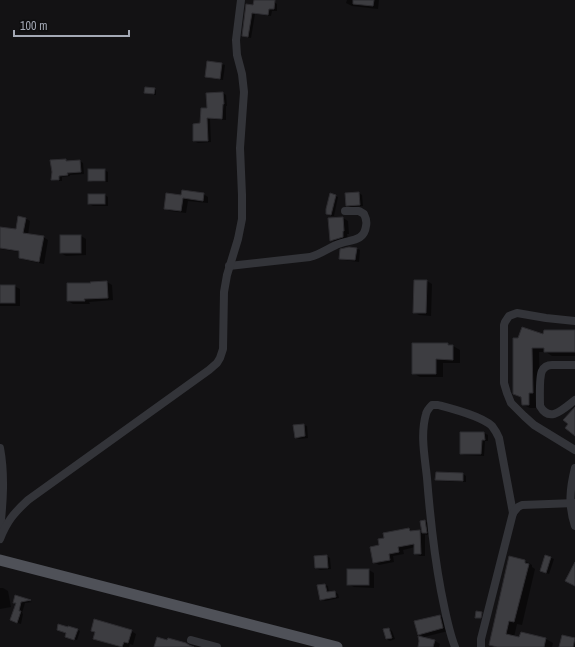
<svg xmlns="http://www.w3.org/2000/svg" width="575" height="647" font-family="'Archivo Narrow',sans-serif">
  <style>
    .shadow { fill: #0007 }
    .building { fill: #3d3d41; stroke: #2d2c30 }
    .lines { fill: none; stroke-linecap: round; stroke-linejoin: round }
    .minor { stroke: #333439; stroke-width: 8 }
    .major { stroke: #4f5158; stroke-width: 11 }
  </style>
  <rect width="100%" height="100%" fill="#131214"/>
  <g class="shadow">
    <polygon points="255,0 274,2 277,4 277,11 272,11 271,16 255,14 251,38 246,37 243,36 254,6"/>
    <polygon points="347,0 379,0 378,9 352,6 346,3"/>
    <polygon points="221,64 225,65 223,80 209,78 206,76"/>
    <polygon points="155,89 156,90 156,95 145,93"/>
    <polygon points="223,93 226,95 227,106 226,106 226,120 210,119 211,142 198,143 194,141 208,109 207,94"/>
    <polygon points="65,160 69,162 80,161 83,163 84,174 70,175 70,176 62,177 62,181 56,181 52,179"/>
    <polygon points="104,170 108,172 108,182 93,182 89,180"/>
    <polygon points="359,193 362,195 363,206 350,207 347,205"/>
    <polygon points="203,194 208,197 208,203 188,201 186,213 170,211 165,208 182,196"/>
    <polygon points="89,195 105,195 108,197 108,206 93,206 89,204"/>
    <polygon points="335,196 338,197 334,216 330,216 327,214"/>
    <polygon points="25,218 30,221 28,235 43,237 48,240 44,264 25,260 20,258 20,252 0,249 0,228 17,230"/>
    <polygon points="343,218 348,221 349,234 347,234 348,240 336,243 331,240"/>
    <polygon points="81,236 86,239 86,255 66,256 61,253"/>
    <polygon points="356,248 360,250 359,262 344,260 340,258"/>
    <polygon points="427,281 432,284 431,316 419,315 414,312"/>
    <polygon points="107,282 112,285 113,300 89,302 90,304 73,304 68,301 92,284"/>
    <polygon points="0,286 14,286 20,289 20,306 0,306"/>
    <polygon points="575,331 575,356 552,356 546,352 539,352 540,396 536,396 536,408 530,408 522,404 522,398 514,394 514,339"/>
    <polygon points="448,344 453,346 460,350 460,363 443,363 443,377 420,377 413,373"/>
    <polygon points="303,425 307,426 308,438 299,439 296,437"/>
    <polygon points="461,433 484,433 488,435 488,441 485,441 484,456 464,455 461,453"/>
    <polygon points="463,474 466,476 466,482 440,481 436,479"/>
    <polygon points="425,521 428,523 430,534 426,535 425,534 425,556 420,556 415,554 415,547 403,550 404,554 393,556 394,562 379,565 374,562 380,546 409,529 414,532 420,531 423,533 421,522"/>
    <polygon points="327,556 330,558 331,569 320,570 316,568"/>
    <polygon points="509,558 525,561 532,565 532,567 535,569 522,625 517,624 514,637 520,639 521,633 546,639 553,643 552,647 553,647 494,647 490,645"/>
    <polygon points="551,558 554,559 549,574 541,571"/>
    <polygon points="348,570 369,570 374,573 374,588 354,587 348,584"/>
    <polygon points="324,585 328,586 329,593 335,592 338,594 339,598 325,601 321,599"/>
    <polygon points="0,588 3,588 8,591 11,607 0,609"/>
    <polygon points="16,597 32,602 25,603 22,613 23,614 21,624 14,622 16,604 14,602"/>
    <polygon points="440,616 445,619 448,631 424,637 419,634"/>
    <polygon points="389,629 392,631 395,639 390,641 386,639"/>
    <polygon points="58,630 77,630 80,631 77,640 69,638 67,633"/>
    <polygon points="131,631 136,634 133,645 130,644 129,647 120,647 100,641 94,638"/>
    <polygon points="574,639 575,647 560,647"/>
    <polygon points="435,641 440,644 439,647 419,647"/>
  </g>
  <g class="building">
    <polygon points="254,0 275,0 274,9 269,9 268,15 252,13 248,37 242,36 246,4 253,5"/>
    <polygon points="353,0 374,0 373,6 353,4"/>
    <polygon points="207,61 222,63 220,79 205,77"/>
    <polygon points="145,87 155,88 154,94 144,93"/>
    <polygon points="223,92 224,104 223,104 222,119 207,118 208,141 193,141 193,124 200,123 201,108 207,108 206,93"/>
    <polygon points="66,159 66,161 80,160 81,172 67,173 68,175 59,176 59,180 51,180 52,172 50,160"/>
    <rect x="88" y="169" width="17" height="12"/>
    <polygon points="182,190 204,193 203,201 183,198 181,211 164,209 166,193 181,195"/>
    <polygon points="359,192 360,205 346,206 345,193"/>
    <polygon points="330,193 336,195 331,215 326,214 326,209"/>
    <rect x="88" y="194" width="17" height="10"/>
    <polygon points="18,216 26,218 23,233 44,236 39,262 19,258 19,251 0,248 0,227 16,229"/>
    <polygon points="343,217 344,231 343,231 343,237 330,241 328,218"/>
    <rect x="60" y="235" width="21" height="18"/>
    <polygon points="349,247 357,248 355,260 339,259 340,249"/>
    <polygon points="414,280 427,280 426,313 413,313"/>
    <polygon points="107,281 108,298 84,299 85,301 67,301 67,283 91,283 90,282"/>
    <rect x="0" y="285" width="15" height="18"/>
    <polygon points="522,327 543,334 544,330 575,330 575,352 544,352 544,348 532,348 533,393 529,393 529,405 522,405 521,397 513,394 513,338 518,338"/>
    <polygon points="412,343 448,343 448,345 453,345 453,360 436,359 436,374 412,374"/>
    <polygon points="575,407 575,436 565,428 568,424 563,420"/>
    <polygon points="304,424 305,436 295,438 293,425"/>
    <polygon points="460,432 484,432 485,440 482,440 481,454 460,454"/>
    <polygon points="436,472 463,473 463,481 435,480"/>
    <polygon points="425,520 427,533 422,533 420,521"/>
    <polygon points="409,528 410,531 420,530 421,554 414,554 414,544 398,547 399,552 389,554 390,560 373,563 370,547 379,545 378,539 384,538 383,533"/>
    <polygon points="327,555 328,568 315,568 314,556"/>
    <polygon points="545,555 551,557 546,573 540,571"/>
    <polygon points="509,556 525,560 525,563 529,564 514,622 509,621 506,634 519,637 521,632 546,638 544,647 497,647 489,645"/>
    <polygon points="575,562 575,586 565,581"/>
    <rect x="347" y="569" width="22" height="16"/>
    <polygon points="325,584 327,592 335,591 336,597 320,600 317,585"/>
    <polygon points="15,595 31,600 21,602 19,611 21,611 17,623 10,620 16,603 13,603"/>
    <polygon points="476,611 482,612 481,618 475,618"/>
    <polygon points="440,615 443,628 418,635 414,621"/>
    <polygon points="94,619 132,630 128,643 124,642 122,647 93,639 95,632 91,631"/>
    <polygon points="58,624 68,627 68,626 78,629 74,640 65,637 66,633 57,630"/>
    <polygon points="389,628 392,638 386,639 383,629"/>
    <polygon points="562,635 575,638 573,647 559,647"/>
    <polygon points="418,636 435,640 433,647 418,647 419,641"/>
    <polygon points="157,637 167,640 168,638 186,643 189,645 194,647 154,647"/>
  </g>
  <g class="lines">
    <g class="minor">
      <path d="M229,266L310,257C321,254 327,249 336,245C348,239 364,243 366,226C367,222 366,218 364,214L359,211H345"/>
      <polyline points="575,321 546,318 517,313 509,316 505,322 504,325 504,383 507,393 511,403 524,416 534,425 575,450"/>
      <path d="M575,365H552C548,365 544,367 542,371C539,377 540,399 540,406C550,424 564,408 575,400"/>
      <path d="M0,448C5,475 3,502 0,530"/>
      <path d="M575,468C570,488 568,505 575,526"/>
      <path d="M0,539C7,521 14,513 28,500L209,370L217,363L220,358L223,349L224,292L227,275L238,239L242,219V195L240,148L244,92L242,74L237,55L236,40L241,0"/>
      <polyline points="191,640 217,647"/>
      <path d="M455,647C448,629 445,610 441,591C434,554 430,516 427,478C425,458 420,435 426,414C427,410 429,408 432,405H438C453,409 481,416 492,426C495,430 497,433 499,438L513,513"/>
      <polyline points="481,647 481,639 513,513 518,507 522,505 575,503"/>
    </g>
    <polyline class="major" points="0,560 337,647"/>
  </g>
  <path d="M14 30v6h115v-6" fill="none" stroke="#a4a9b5" stroke-width="2"/>
  <text x="20" y="30" font-size="12" fill="#a4a9b5" stroke="#0e0e0f" stroke-width="3" paint-order="stroke">100 m</text>
</svg>
